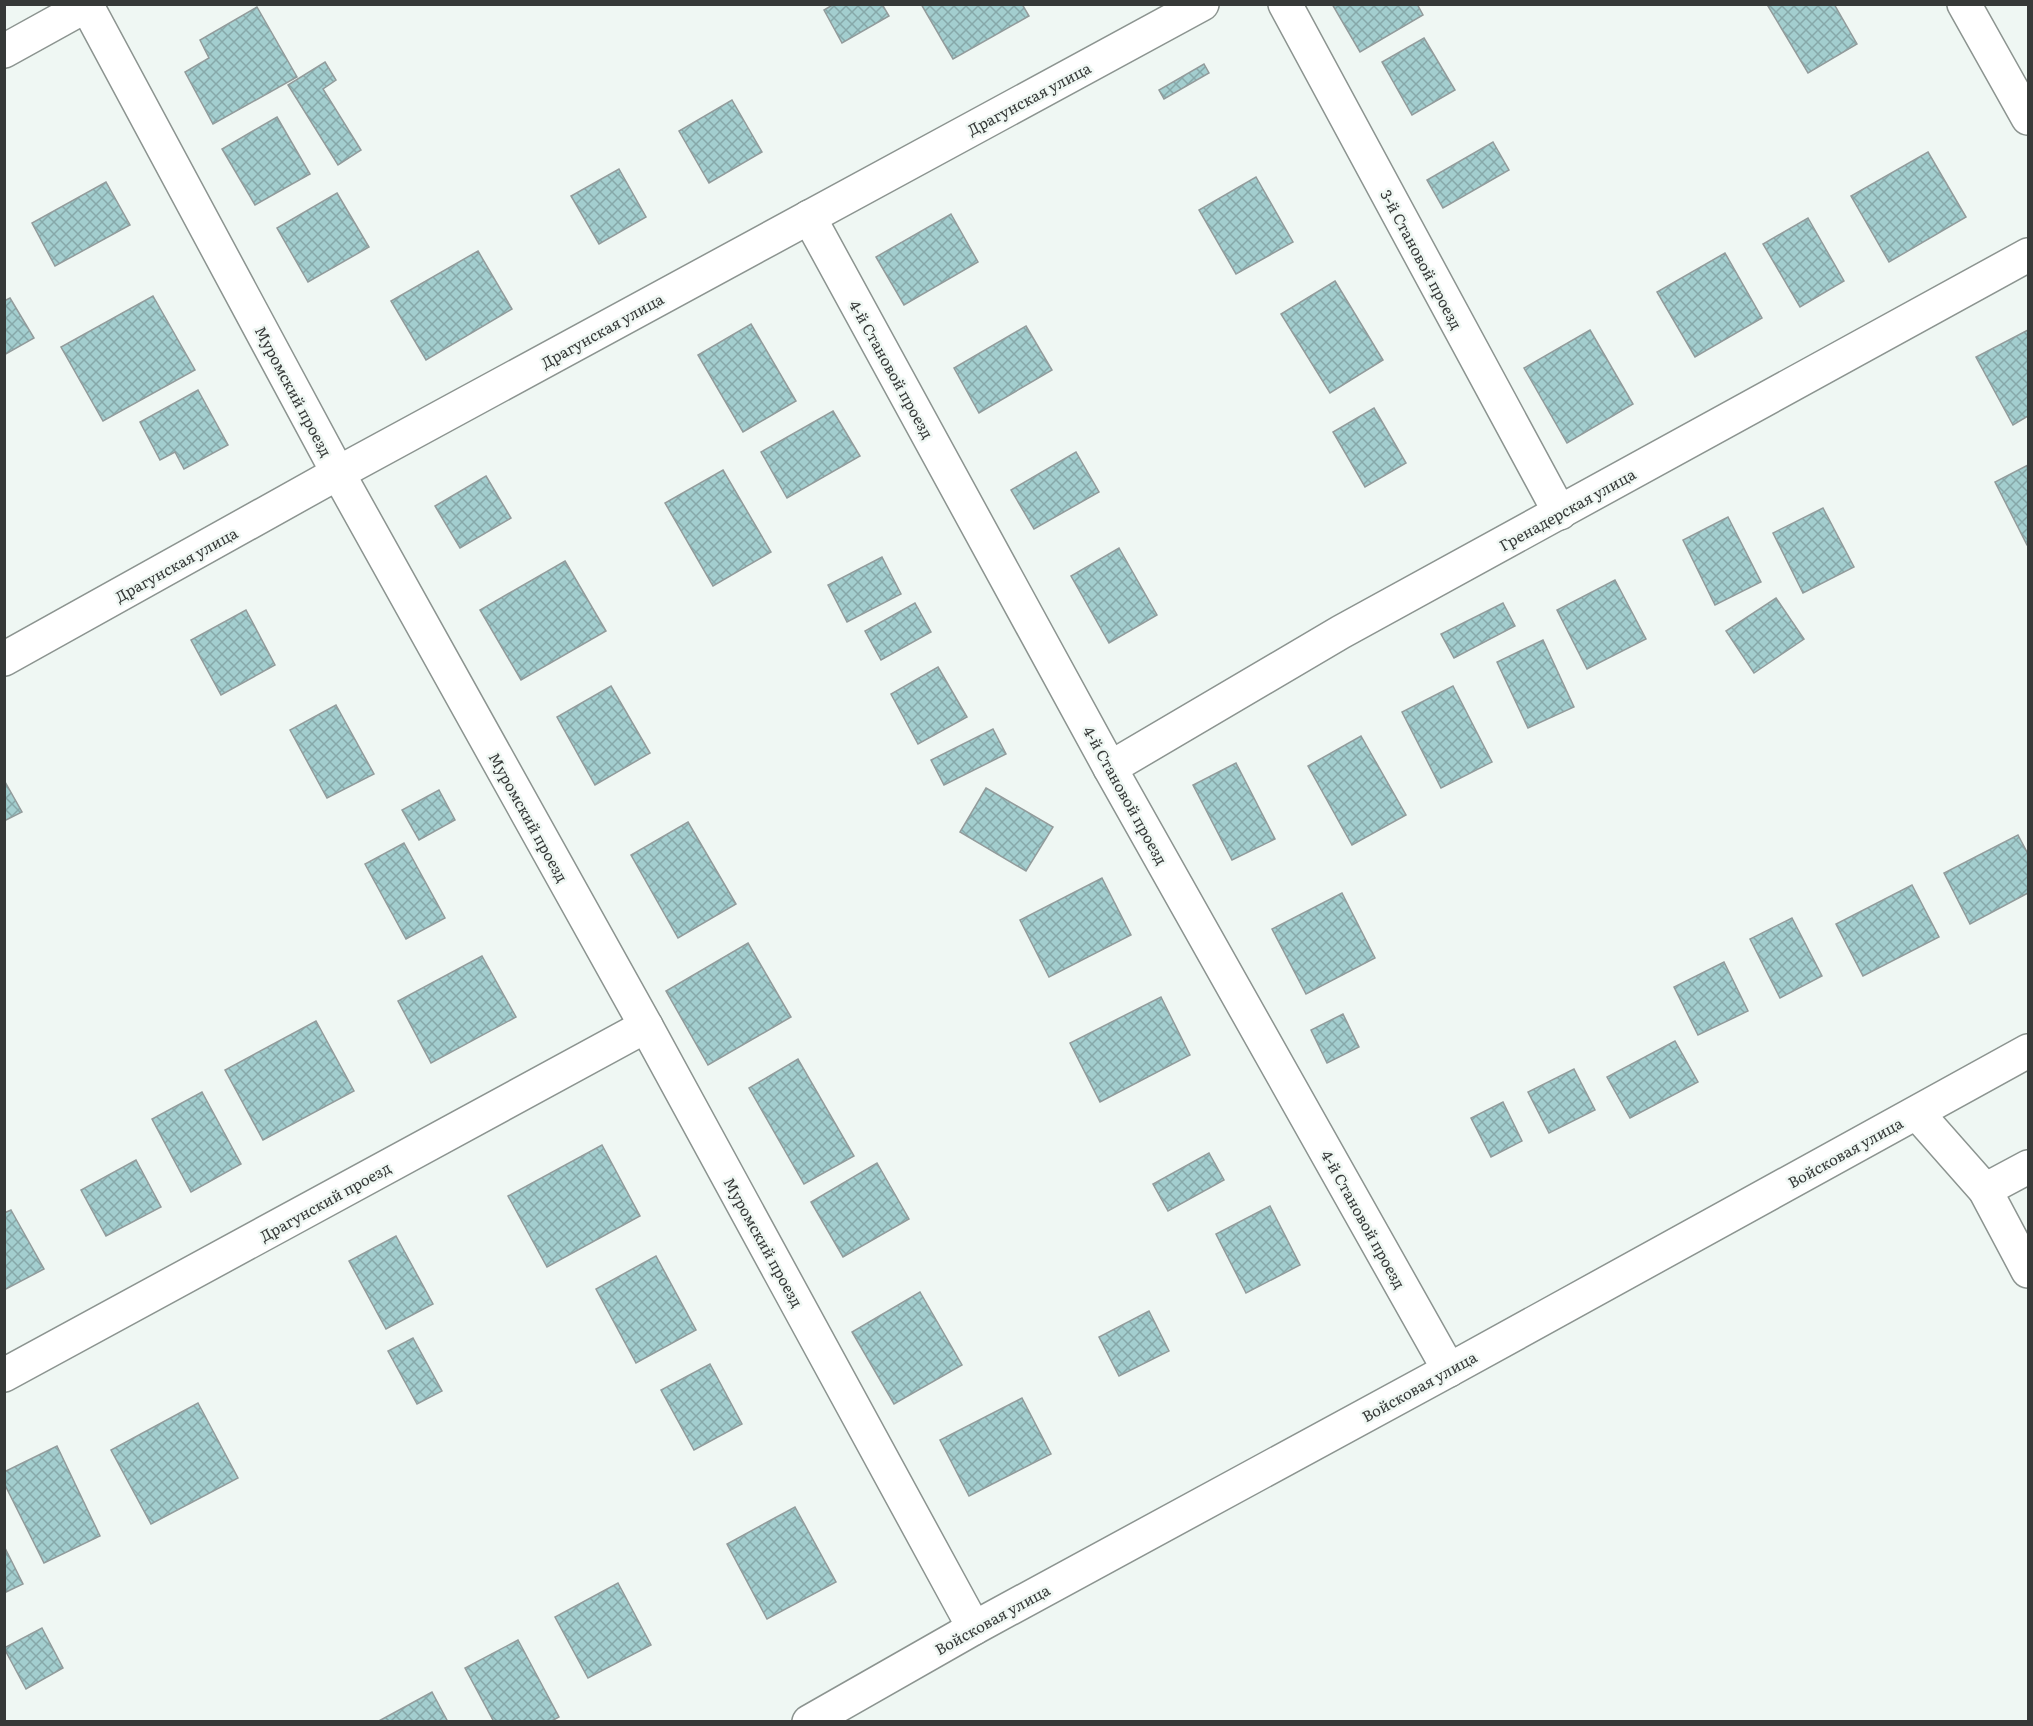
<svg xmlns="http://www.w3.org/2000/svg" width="2033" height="1726" font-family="Literata,serif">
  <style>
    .building { fill: url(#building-cross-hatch); stroke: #929b9b; stroke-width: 1.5 }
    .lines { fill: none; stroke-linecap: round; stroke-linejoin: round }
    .minor-casing { stroke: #8c9490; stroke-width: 36 }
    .minor { stroke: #fff; stroke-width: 33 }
    .labels { text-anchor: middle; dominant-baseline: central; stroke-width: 5; stroke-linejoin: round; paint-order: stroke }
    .street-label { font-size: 15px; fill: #363938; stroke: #eff7f3 }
  </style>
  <defs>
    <pattern id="building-cross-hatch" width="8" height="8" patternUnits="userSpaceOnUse" patternTransform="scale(1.5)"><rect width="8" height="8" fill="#a3cecf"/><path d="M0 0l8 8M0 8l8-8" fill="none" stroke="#86a8a9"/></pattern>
  </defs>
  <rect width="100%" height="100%" fill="#eff7f3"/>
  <g class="building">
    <polygon points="834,4 882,4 889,16 842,43 824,10"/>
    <polygon points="921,4 1022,4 1029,16 953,59"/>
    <polygon points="1332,4 1417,4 1423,15 1360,52"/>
    <polygon points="1770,4 1834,4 1857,44 1808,73 1768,6"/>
    <polygon points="257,7 297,77 213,124 185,72 209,58 200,40"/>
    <polygon points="1424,38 1455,90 1412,115 1382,62"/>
    <polygon points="325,62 336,80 323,89 361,150 338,165 288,85"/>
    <polygon points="1204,64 1209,73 1164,99 1159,90"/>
    <polygon points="732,100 762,152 709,183 679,131"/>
    <polygon points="277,117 310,174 255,205 222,149"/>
    <polygon points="1493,142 1509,170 1443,208 1427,180"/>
    <polygon points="1928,152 1966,217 1889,262 1851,196"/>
    <polygon points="619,169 646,217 599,244 571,196"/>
    <polygon points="1256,177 1293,242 1236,274 1199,210"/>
    <polygon points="106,182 130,225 55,266 32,223"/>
    <polygon points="337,193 369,247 308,282 277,228"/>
    <polygon points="951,214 978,262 904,305 876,257"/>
    <polygon points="1808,218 1844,281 1800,307 1763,244"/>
    <polygon points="478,251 512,309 426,360 391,301"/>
    <polygon points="1725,253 1762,318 1695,357 1657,292"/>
    <polygon points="1335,281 1383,360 1330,393 1281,314"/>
    <polygon points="153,296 195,370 103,421 61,347"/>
    <polygon points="10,298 34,338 4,355 4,301"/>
    <polygon points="751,324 796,401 743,432 698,355"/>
    <polygon points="1026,326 1052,370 979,413 954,368"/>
    <polygon points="1590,330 1633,404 1567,443 1524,368"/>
    <polygon points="2028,330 2028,416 2013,425 1976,357"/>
    <polygon points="198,390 228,445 184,469 175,452 160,460 140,422"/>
    <polygon points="1374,408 1406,463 1365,487 1333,432"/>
    <polygon points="833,411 860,456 787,498 761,452"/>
    <polygon points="1076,452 1099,492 1034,529 1011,490"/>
    <polygon points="2028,465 2028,545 2027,545 1995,482"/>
    <polygon points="723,470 771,552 713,586 665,503"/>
    <polygon points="486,476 511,518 460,548 435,506"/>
    <polygon points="1823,508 1854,567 1803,593 1773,533"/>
    <polygon points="1728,517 1761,582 1715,605 1683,540"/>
    <polygon points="1119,548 1157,615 1109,643 1071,576"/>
    <polygon points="882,557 901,594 847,622 828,585"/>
    <polygon points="565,561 606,631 521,680 480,610"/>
    <polygon points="1615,580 1646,639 1587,669 1557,610"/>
    <polygon points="1776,598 1804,639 1754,673 1726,631"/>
    <polygon points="915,603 931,632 881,660 865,631"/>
    <polygon points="1503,603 1515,626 1454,658 1441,634"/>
    <polygon points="246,610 275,665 221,695 191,640"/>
    <polygon points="1543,640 1574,707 1528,728 1497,662"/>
    <polygon points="938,667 967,717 918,744 891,694"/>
    <polygon points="611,686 650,753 595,785 557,717"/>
    <polygon points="1453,686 1492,762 1441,788 1402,712"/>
    <polygon points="336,705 374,774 327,798 290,730"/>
    <polygon points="993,729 1006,754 944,785 931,760"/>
    <polygon points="1361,736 1406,815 1352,845 1308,766"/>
    <polygon points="1236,763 1275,839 1232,860 1193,785"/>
    <polygon points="4,780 22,812 4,821"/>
    <polygon points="986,788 1053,827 1026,871 960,832"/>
    <polygon points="439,790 455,820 419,840 402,810"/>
    <polygon points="688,822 736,904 678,938 631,855"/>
    <polygon points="2018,835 2028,854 2028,893 1970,924 1944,873"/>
    <polygon points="404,843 445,918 406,939 365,864"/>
    <polygon points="1102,878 1131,935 1049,977 1020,920"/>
    <polygon points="1912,885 1939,937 1863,976 1836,924"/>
    <polygon points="1342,893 1375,958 1306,994 1272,929"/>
    <polygon points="1792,918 1822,976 1780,998 1750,939"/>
    <polygon points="748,943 791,1017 708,1065 666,991"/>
    <polygon points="482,956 516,1017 431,1063 398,1001"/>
    <polygon points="1724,962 1748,1011 1698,1035 1674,987"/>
    <polygon points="1161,997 1190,1055 1100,1102 1070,1043"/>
    <polygon points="1343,1014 1359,1047 1327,1063 1311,1030"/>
    <polygon points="316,1021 354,1091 263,1140 225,1070"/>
    <polygon points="1675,1041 1698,1082 1630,1118 1607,1077"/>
    <polygon points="798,1059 854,1156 804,1184 749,1088"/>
    <polygon points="1574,1069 1595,1110 1549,1133 1528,1092"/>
    <polygon points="202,1092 241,1164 191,1192 152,1119"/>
    <polygon points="1503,1102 1522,1141 1491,1157 1471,1118"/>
    <polygon points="602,1145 640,1216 547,1267 508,1196"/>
    <polygon points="1209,1153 1224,1180 1168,1211 1153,1184"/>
    <polygon points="136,1160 161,1207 106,1236 81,1190"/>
    <polygon points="877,1163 909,1219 843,1257 811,1202"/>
    <polygon points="1270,1206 1300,1265 1246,1293 1216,1234"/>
    <polygon points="11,1210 44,1269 4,1290 4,1213"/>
    <polygon points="396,1236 433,1304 386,1329 349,1261"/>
    <polygon points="656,1256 696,1330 636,1363 596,1289"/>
    <polygon points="920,1292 962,1365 894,1404 852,1332"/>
    <polygon points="1149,1311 1169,1351 1119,1376 1099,1337"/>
    <polygon points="413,1338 442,1391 417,1404 388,1351"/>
    <polygon points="710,1364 742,1424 694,1450 661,1390"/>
    <polygon points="1022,1398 1051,1454 969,1496 940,1440"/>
    <polygon points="198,1403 238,1478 151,1524 111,1450"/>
    <polygon points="57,1446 100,1536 44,1563 4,1483 4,1472"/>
    <polygon points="795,1507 836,1582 767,1619 727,1544"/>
    <polygon points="4,1546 23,1584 4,1593"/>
    <polygon points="618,1583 651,1645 588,1678 555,1617"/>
    <polygon points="42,1628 63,1668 26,1689 4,1648"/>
    <polygon points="518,1640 559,1717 550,1722 494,1722 465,1668"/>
    <polygon points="432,1692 448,1722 377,1722"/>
  </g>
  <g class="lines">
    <g class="minor-casing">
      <g id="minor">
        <polyline points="86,4 338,473 646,1026 974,1628"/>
        <polyline points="1285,4 1560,513"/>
        <polyline points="1964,4 2028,118"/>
        <polyline points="4,51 89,4"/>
        <polyline points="809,217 1110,768 1449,1370"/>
        <polyline points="4,659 338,473 1202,4"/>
        <polyline points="1110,768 1341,632 2028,255"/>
        <polyline points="1917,1113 1985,1190 2028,1271"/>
        <polyline points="1985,1190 2028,1167"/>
        <polyline points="4,1375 646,1026"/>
        <polyline points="809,1722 974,1628 1449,1370 2028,1051"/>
      </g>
    </g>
    <use href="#minor" class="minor"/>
  </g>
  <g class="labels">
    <g class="street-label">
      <text transform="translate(1029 98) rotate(-28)">Драгунская улица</text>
      <text transform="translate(1422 259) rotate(62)">3-й Становой проезд</text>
      <text transform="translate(602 330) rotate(-29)">Драгунская улица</text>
      <text transform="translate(892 369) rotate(61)">4-й Становой проезд</text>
      <text transform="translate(294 391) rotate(62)">Муромский проезд</text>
      <text transform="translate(1567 509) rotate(-29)">Гренадерская улица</text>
      <text transform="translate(176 564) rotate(-29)">Драгунская улица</text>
      <text transform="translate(1126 795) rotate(61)">4-й Становой проезд</text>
      <text transform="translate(529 817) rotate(61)">Муромский проезд</text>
      <text transform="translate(1845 1152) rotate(-29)">Войсковая улица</text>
      <text transform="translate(325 1201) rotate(-29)">Драгунский проезд</text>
      <text transform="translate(1364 1219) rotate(61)">4-й Становой проезд</text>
      <text transform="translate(764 1242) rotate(61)">Муромский проезд</text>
      <text transform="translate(1419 1386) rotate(-29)">Войсковая улица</text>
      <text transform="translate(992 1619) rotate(-29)">Войсковая улица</text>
    </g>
  </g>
  <rect width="2033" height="1726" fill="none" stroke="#363938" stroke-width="12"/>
</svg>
